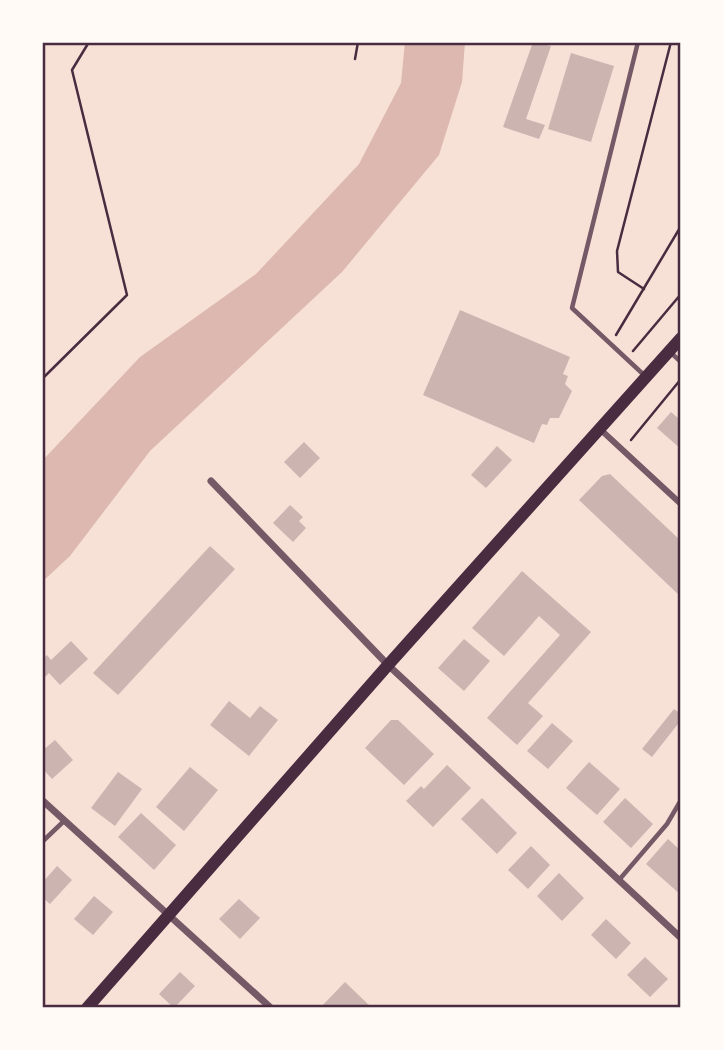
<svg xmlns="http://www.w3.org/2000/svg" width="723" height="1050" font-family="'Fira Sans Condensed',sans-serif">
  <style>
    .water { fill: #dcb8b0 }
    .building { fill: #ccb4b1 }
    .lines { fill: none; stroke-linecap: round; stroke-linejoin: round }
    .path { stroke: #4a2c40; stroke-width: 2.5 }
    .service { stroke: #755966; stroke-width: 4.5 }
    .pedestrian { stroke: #755966; stroke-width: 6 }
    .minor { stroke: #755966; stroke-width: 7 }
    .primary { stroke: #4a2c40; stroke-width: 12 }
    .neatline { fill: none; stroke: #4a2c40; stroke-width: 2.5 }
  </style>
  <rect width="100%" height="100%" fill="#f7e1d7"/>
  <polygon class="water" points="405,42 465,42 462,82 439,155 342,272 150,451 70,556 42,582 42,461 140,357 256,274 359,164 401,83"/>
  <g class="building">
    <polygon points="533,42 551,46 526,119 545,125 539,139 503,127"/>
    <polygon points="571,53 614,66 591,142 548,129"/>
    <polygon points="460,310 570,357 563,374 568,376 565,384 572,391 559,418 550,418 547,425 542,424 534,443 423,395"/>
    <polygon points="671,412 678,418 681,414 681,449 657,428"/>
    <polygon points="304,442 320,458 300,478 284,462"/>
    <polygon points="497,446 512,460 486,488 471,475"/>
    <polygon points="610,474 681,541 681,597 579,500 602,476"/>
    <polygon points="290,505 303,517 299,521 306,528 293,542 273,523"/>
    <polygon points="210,546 235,569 118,695 93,673"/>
    <polygon points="522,571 591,632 528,703 543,716 517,745 487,718 560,635 539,616 504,656 472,628"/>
    <polygon points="464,639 490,661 464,691 438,668"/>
    <polygon points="71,641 88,659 60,685 49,673 42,680 42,660 47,655 51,660"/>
    <polygon points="229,701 250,718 260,706 278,720 249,756 210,725"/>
    <polygon points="674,709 681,714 681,720 652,757 642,749"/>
    <polygon points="391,720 398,720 434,754 404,785 365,748"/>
    <polygon points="552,723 573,741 548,769 527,751"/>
    <polygon points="55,740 73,760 52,779 42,768 42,751"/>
    <polygon points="589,762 620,789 597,815 566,788"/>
    <polygon points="447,765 471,788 433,827 406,801 421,786 424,789"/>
    <polygon points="190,767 218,790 184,831 156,807"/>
    <polygon points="118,772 142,789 115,826 91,808"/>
    <polygon points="482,798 517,833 497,854 461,819"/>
    <polygon points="625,798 653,824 631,848 603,822"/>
    <polygon points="141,813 176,845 154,870 118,837"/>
    <polygon points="668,839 681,851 681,895 646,864"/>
    <polygon points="531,846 550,865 528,889 508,870"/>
    <polygon points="57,866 72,880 50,904 42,897 42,883"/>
    <polygon points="559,873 584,898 562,921 537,896"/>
    <polygon points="94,896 113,912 93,935 74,919"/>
    <polygon points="239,899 260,918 240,939 219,919"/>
    <polygon points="606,919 631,943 616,959 591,935"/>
    <polygon points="645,957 668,979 650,997 627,975"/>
    <polygon points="180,972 195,986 174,1008 159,994"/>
    <polygon points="345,982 371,1007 370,1008 320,1008"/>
  </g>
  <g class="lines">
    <g class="path">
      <polyline points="355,59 358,42"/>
      <polyline points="644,289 618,272 617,251 671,42"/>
      <polyline points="616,335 681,226"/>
      <polyline points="633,351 681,294"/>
      <polyline points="42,379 127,295 72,70 89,42"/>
      <polyline points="631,440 681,379"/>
    </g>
    <g class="service">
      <polyline points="638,42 572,308 644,375"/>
      <polyline points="670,352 681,362"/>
      <polyline points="42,842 64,821"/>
      <polyline points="619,880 667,824 681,800"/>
    </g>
    <polyline class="pedestrian" points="601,430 681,504"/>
    <g class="minor">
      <polyline points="211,481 388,665 681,938"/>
      <polyline points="42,800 271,1008"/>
    </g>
    <polyline class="primary" points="87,1008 388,665 681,338"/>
  </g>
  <rect width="723" height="1050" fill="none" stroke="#fffaf5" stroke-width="88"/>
  <rect x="44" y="44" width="635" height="962" class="neatline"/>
</svg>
